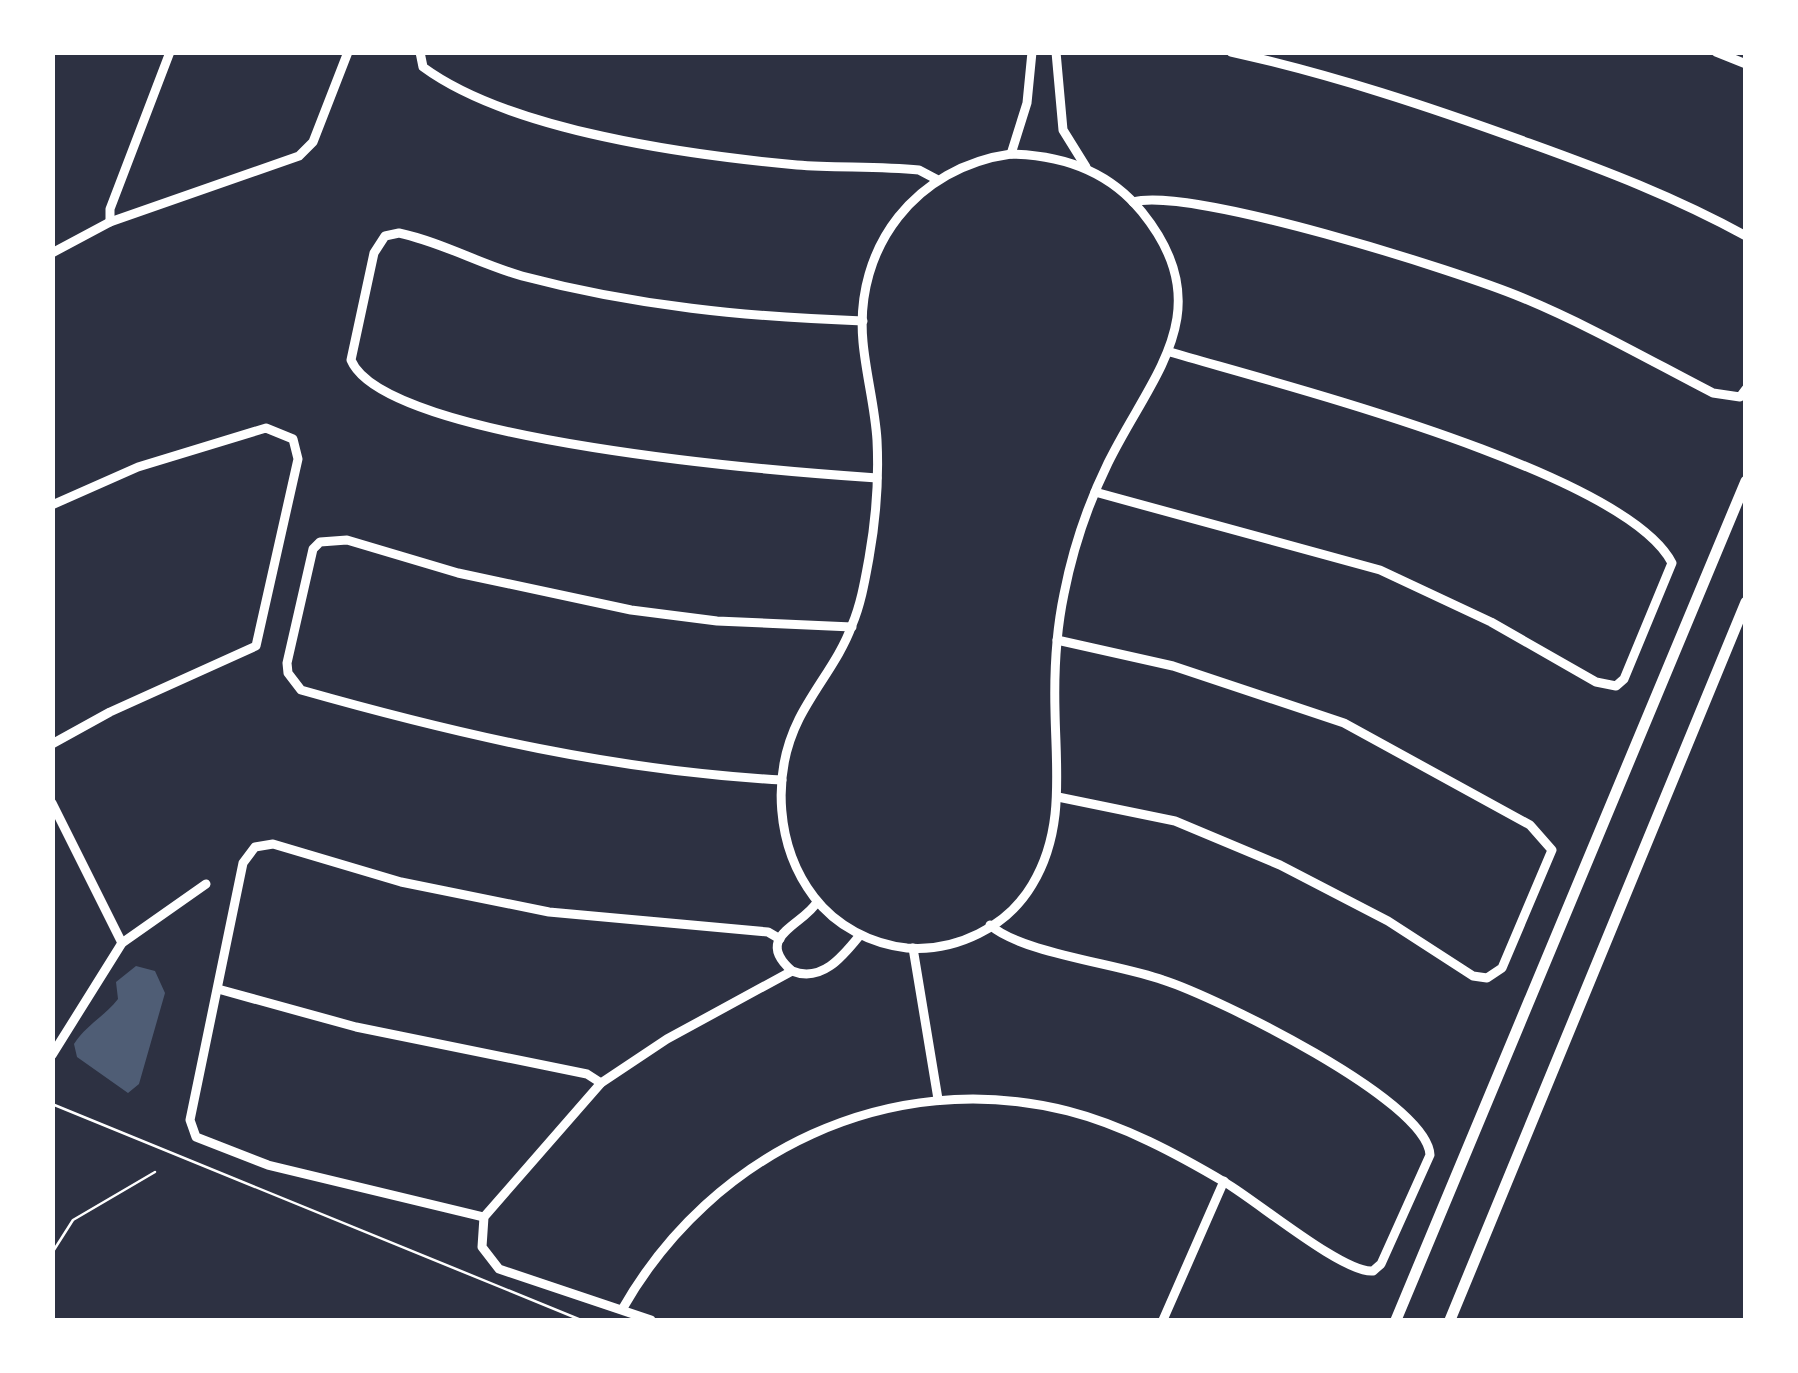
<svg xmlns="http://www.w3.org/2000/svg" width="1798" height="1373" font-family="'PT Sans Narrow',sans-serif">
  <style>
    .water { fill: #4f5d75 }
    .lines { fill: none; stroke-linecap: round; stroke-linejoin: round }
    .path { stroke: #fff; stroke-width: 2.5 }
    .minor { stroke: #fff; stroke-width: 9 }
    .tertiary { stroke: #fff; stroke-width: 11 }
  </style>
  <rect width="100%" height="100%" fill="#2d3142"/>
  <path class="water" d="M136,966L155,971L165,993L139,1084L128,1093L77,1057L74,1044C87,1024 104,1017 118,999L116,982Z"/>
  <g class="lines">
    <g class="path">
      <polyline points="52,1104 581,1320"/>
      <polyline points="52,1253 73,1220 155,1172"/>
    </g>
    <g class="minor">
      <path d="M420,52L423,67C510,131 690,155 797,165C837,168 878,166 919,170L936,179"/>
      <polyline points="1056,52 1063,130 1086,167"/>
      <path d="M1231,52C1334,75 1430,107 1529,143C1604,170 1675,197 1746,236"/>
      <polyline points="1716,52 1746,64"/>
      <path d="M1011,154C1062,155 1109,171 1142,212C1222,311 1151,375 1108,463C1088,504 1073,548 1064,594C1056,632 1054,672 1055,711C1056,771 1065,831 1032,885C1007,927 956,952 907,948C871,944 836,926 814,897C776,847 771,775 799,719C815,687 840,659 852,625C861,604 865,580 869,558C876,519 879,480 877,440C875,407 866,375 863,342C854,246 917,167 1011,154Z"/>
      <polyline points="1011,154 1027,103 1032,52"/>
      <path d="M1133,202C1190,186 1459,271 1523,298C1588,325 1651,361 1713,393L1740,397L1746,389"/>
      <polyline points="110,222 110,209 170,52"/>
      <polyline points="52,253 110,222 299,156 313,142 348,52"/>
      <path d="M863,321C747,317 635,306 522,276C480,264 441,242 399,233L385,236L374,253L351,360C385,442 788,472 877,478"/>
      <path d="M1095,492L1380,570L1491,622L1596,682L1616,686L1624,679L1672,563C1625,471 1274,383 1170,352"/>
      <polyline points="52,505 138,467 266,428 293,439 298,459 256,646 110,712 52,744"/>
      <polyline points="1057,640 1173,666 1344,723 1530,825 1552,850 1502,968 1487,978 1473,976 1388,921 1280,865 1175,821 1058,797"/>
      <path d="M782,780C616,771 460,735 301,690L288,673L287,663L313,549L320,542L347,540L458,573L631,610L717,621L852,627"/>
      <polyline points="52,803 122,943"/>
      <path d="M817,902C804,925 752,936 792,971C822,983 843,956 860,935"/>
      <polyline points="913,948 938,1099"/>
      <polyline points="218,989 356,1027 587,1074 601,1083"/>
      <polyline points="52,1055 122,943 206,884"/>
      <polyline points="484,1217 268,1165 196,1137 190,1120 243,863 255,847 273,844 401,882 549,912 768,932 780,939"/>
      <path d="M623,1308C712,1152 890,1066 1068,1111C1123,1125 1177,1154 1226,1183C1258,1202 1344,1274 1373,1271L1381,1264L1430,1155C1427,1100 1216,997 1163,980C1119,964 1021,953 990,925"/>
      <polyline points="651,1320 499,1269 482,1247 484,1217 601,1083 667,1039 792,971"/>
      <polyline points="1163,1320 1224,1181"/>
    </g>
    <g class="tertiary">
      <polyline points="1396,1320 1746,481"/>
      <polyline points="1450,1320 1746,602"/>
    </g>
  </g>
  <rect width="1798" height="1373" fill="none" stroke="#ffffff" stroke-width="110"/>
</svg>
